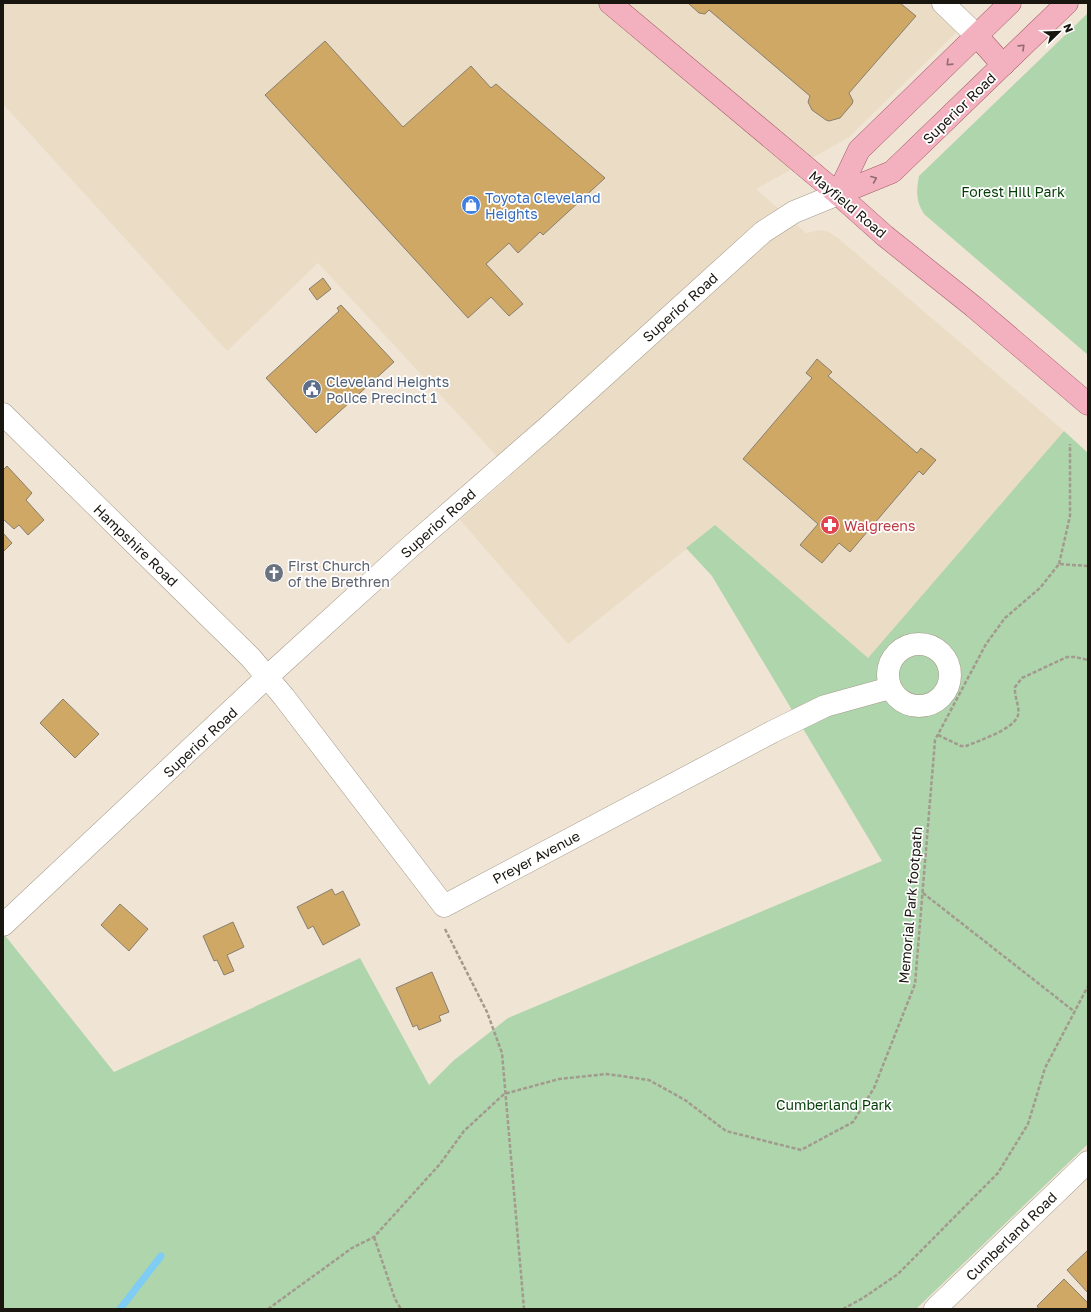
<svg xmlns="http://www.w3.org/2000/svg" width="1091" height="1312" font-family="'Golos Text',sans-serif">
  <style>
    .built { fill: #ebdcc5 }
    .green { fill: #aed5ab }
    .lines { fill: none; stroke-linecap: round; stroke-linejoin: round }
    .stream { stroke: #7fccf5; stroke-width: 7 }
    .building { fill: #cfa866; stroke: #877e6f }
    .minor-casing { stroke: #a49a8a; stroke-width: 23 }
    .major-casing { stroke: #a25965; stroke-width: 23 }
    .path { stroke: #a39a8e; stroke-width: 2.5; stroke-dasharray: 4 2; stroke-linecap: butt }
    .minor { stroke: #fff; stroke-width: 22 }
    .major { stroke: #f3b1bf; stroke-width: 22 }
    .oneway { stroke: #916b70 }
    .labels { text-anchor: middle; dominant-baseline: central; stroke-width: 3.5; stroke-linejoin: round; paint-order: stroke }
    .street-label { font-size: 14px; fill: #19150f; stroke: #fff }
    .park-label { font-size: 14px; fill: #023c04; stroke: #fff }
    .shop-label { font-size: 14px; fill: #366cbe; stroke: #fff; text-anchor: start }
    .service-label { font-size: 14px; fill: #4e5e75; stroke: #fff; text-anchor: start }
    .health-label { font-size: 14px; fill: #be3a42; stroke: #fff; text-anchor: start }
    .worship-label { font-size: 14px; fill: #5b616d; stroke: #fff; text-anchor: start }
  </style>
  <rect width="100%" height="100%" fill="#f0e5d5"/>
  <polygon class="built" points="3,3 938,3 962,27 848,138 756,189 806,233 821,230 829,232 838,238 1064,431 868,658 715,526 568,644 460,520 511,475 493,452 318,263 227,351 3,104"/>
  <g class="green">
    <path d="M1088,13V355L924,214C916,201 916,192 919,176Z"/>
    <polygon points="1064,431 1088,453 1088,1144 916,1309 3,1309 3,933 114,1072 360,958 429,1085 453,1061 508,1018 882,861 712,576 686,548 715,525 868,658"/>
  </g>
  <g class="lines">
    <polyline class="stream" points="120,1309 161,1256"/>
  </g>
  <g class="building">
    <polygon points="688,3 900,3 916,16 849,93 853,101 852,104 840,118 829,121 826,120 812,110 808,102 810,96 709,10 705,14 699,13"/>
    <polygon points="325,41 403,127 471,66 491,88 496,84 605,178 543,235 540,232 518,253 509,243 486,264 523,304 509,316 491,297 468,318 265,95"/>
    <polygon points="323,278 331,289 317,300 309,289"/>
    <polygon points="341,305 394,362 316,433 266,378 339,311 337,308"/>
    <polygon points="817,359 832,372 828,376 917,453 921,448 936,460 923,475 919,471 850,552 839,543 822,563 800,545 818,524 743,459 812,378 806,373"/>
    <polygon points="7,466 32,493 26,500 44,520 28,535 19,525 14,529 3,519 3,470"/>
    <polygon points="3,533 12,543 3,552"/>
    <polygon points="63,699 99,734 75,758 40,723"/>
    <polygon points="332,889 335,895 343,891 360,925 323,945 313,926 308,929 297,907"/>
    <polygon points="120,904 148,929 129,951 101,925"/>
    <polygon points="233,922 244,947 227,955 234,971 224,975 217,960 214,961 203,936"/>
    <polygon points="432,972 449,1012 439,1016 441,1021 419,1030 417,1025 413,1027 396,988"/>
    <polygon points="1088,1250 1088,1293 1067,1270"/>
    <polygon points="1064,1279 1088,1303 1088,1309 1039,1309 1037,1306"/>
  </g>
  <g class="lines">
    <g class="minor-casing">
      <g id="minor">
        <polyline points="943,3 977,36"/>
        <polyline points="3,414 251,658 284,697 444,906 772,732 825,706 890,688"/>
        <circle cx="919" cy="675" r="31"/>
        <polyline points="3,925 267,677 410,547 550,425 763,232 794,212 838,194"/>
        <polyline points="935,1309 1088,1162"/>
      </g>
    </g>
    <g class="major-casing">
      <g id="major">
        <polyline points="610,3 838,194 885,236 974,307 1088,404"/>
        <polyline points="977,36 1003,65"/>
        <polyline points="838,194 892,172 1067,3"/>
        <polyline points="838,194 859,150 1010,3"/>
      </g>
    </g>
    <g class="path">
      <polyline points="1059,564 1070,516 1070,444"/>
      <path d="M938,735L961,746H966C978,741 1015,729 1018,715C1020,706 1014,697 1015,687L1022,678L1067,657H1075L1088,660"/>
      <polyline points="923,893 1075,1012"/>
      <polyline points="445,929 487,1012 502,1053 524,1309"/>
      <polyline points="374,1237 395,1299 401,1309"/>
      <polyline points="268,1309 352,1248 374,1237 440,1164 464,1131 504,1094 559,1079 607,1074 649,1080 685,1100 726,1131 801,1150 853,1122 874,1088 915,984 935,740 986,644 1005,618 1040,588 1059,564 1088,566"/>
      <polyline points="843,1309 863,1298 898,1274 998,1173 1028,1124 1045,1068 1088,986"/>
    </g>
    <use href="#minor" class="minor"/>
    <use href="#major" class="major"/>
  </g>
  <defs><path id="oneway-chevron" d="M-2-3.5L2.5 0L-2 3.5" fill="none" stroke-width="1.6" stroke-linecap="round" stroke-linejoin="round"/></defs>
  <g class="oneway">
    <use href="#oneway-chevron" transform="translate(1022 47) rotate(-44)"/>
    <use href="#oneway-chevron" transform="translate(949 63) rotate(136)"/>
    <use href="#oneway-chevron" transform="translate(874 179) rotate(-23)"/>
  </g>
  <defs>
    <g id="shop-disc" transform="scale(1)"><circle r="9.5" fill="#3f7fe0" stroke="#fff"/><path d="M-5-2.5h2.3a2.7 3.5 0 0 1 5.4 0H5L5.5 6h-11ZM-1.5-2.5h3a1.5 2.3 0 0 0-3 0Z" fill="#fff"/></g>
    <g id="civic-disc" transform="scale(1)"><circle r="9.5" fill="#5c6f8a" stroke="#fff"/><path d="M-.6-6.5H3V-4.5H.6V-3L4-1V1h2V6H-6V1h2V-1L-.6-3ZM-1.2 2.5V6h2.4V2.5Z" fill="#fff"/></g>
    <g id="pharmacy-disc" transform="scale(1)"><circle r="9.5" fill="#e0444e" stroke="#fff"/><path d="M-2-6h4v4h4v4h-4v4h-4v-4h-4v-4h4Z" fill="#fff"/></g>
    <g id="church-disc" transform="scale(1)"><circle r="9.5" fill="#6b7280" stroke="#fff"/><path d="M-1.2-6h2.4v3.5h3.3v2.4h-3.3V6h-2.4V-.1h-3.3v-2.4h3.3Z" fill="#fff"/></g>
  </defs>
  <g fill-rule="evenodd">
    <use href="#shop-disc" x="471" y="205"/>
    <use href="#civic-disc" x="312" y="389"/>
    <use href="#pharmacy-disc" x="830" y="525"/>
    <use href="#church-disc" x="274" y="573"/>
  </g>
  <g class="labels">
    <g class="street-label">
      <text transform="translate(959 108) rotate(-44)">Superior Road</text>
      <text transform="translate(848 204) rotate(40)">Mayfield Road</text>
      <text transform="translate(680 307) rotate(-42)">Superior Road</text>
      <text transform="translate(438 523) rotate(-42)">Superior Road</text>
      <text transform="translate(136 545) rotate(44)">Hampshire Road</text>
      <text transform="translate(200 742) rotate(-43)">Superior Road</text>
      <text transform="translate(536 857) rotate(-28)">Preyer Avenue</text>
      <text transform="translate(910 905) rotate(-85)">Memorial Park footpath</text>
      <text transform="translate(1011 1236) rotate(-44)">Cumberland Road</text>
    </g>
    <g class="park-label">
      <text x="1013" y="191">Forest Hill Park</text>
      <text x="834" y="1104">Cumberland Park</text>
    </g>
    <g class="shop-label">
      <text x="485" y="197">Toyota Cleveland<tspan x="485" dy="16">Heights</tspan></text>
    </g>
    <g class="service-label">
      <text x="326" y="381">Cleveland Heights<tspan x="326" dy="16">Police Precinct 1</tspan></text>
    </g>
    <g class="health-label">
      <text x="844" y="525">Walgreens</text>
    </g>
    <g class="worship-label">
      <text x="288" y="565">First Church<tspan x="288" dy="16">of the Brethren</tspan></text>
    </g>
  </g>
  <rect width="1091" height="1312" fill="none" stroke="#19150f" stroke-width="8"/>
  <g transform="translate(1059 32) rotate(67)" stroke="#ffffff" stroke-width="3" paint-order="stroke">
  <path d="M0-3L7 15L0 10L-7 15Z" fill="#19150f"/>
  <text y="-6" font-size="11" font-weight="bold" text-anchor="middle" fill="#19150f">N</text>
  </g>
</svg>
